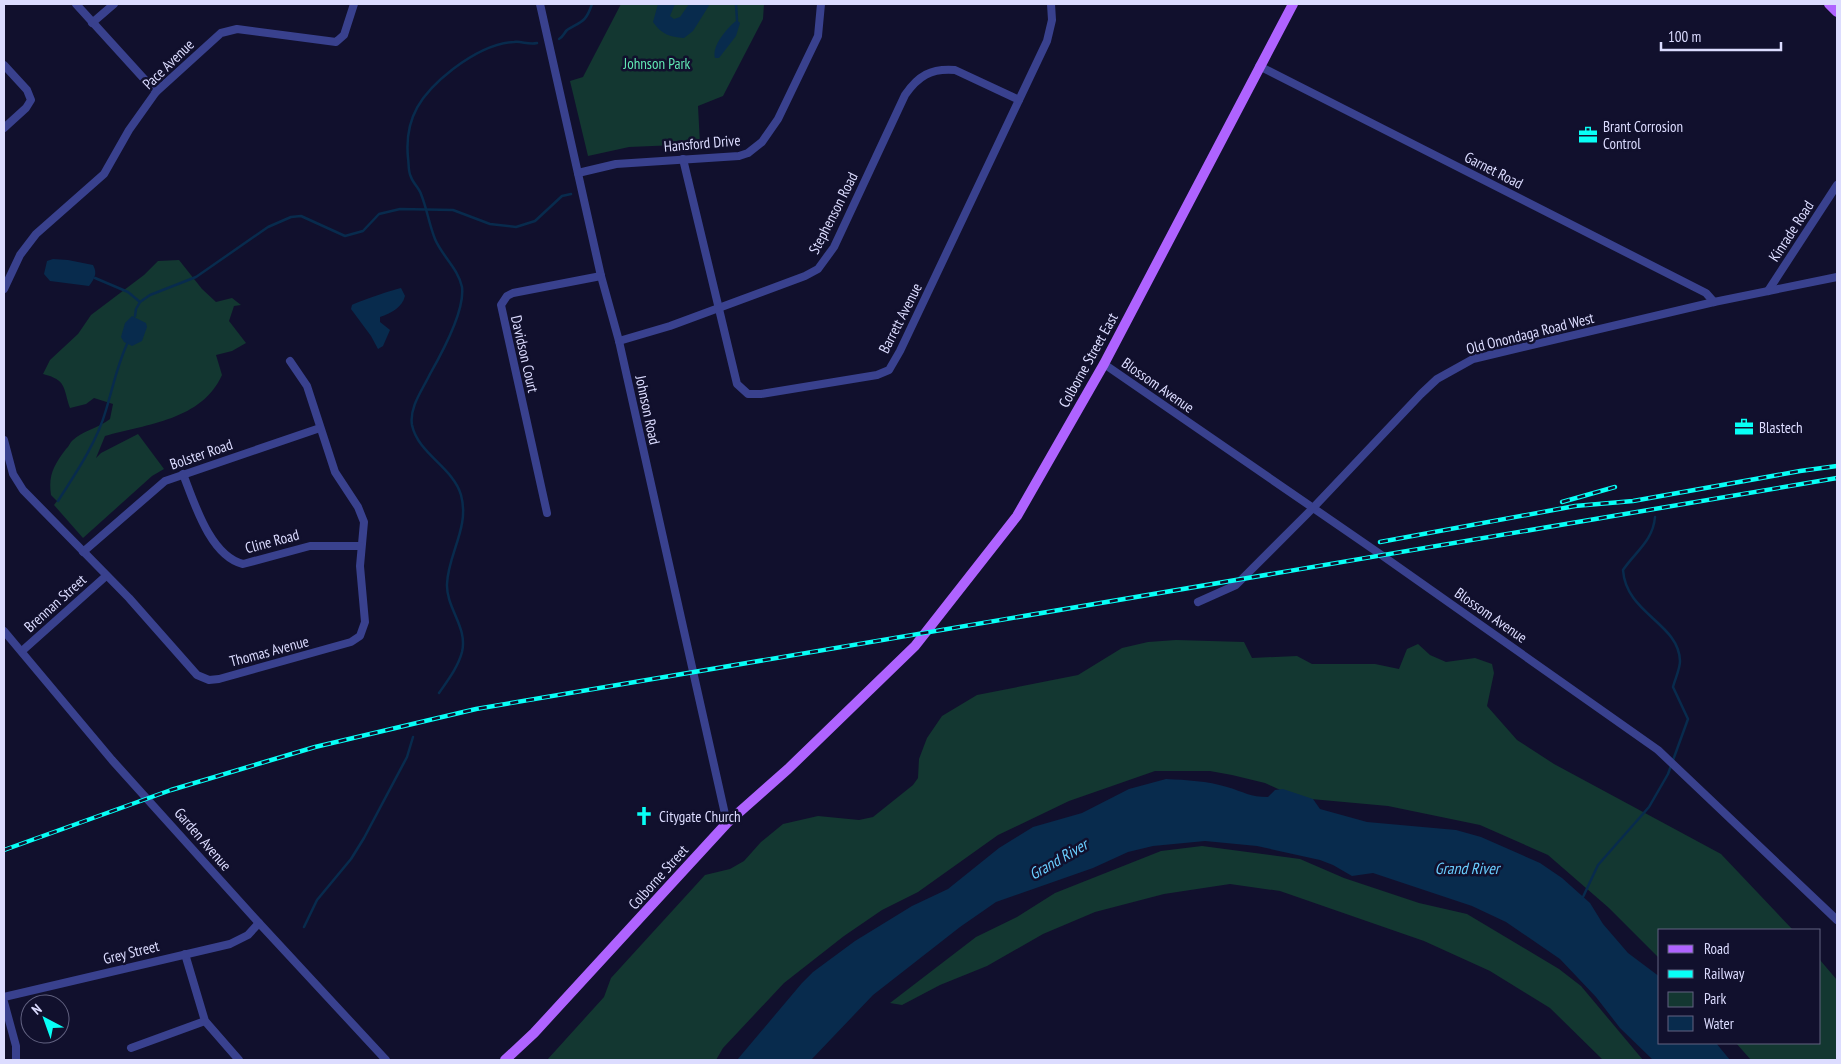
<svg xmlns="http://www.w3.org/2000/svg" width="1841" height="1064" font-family="'PT Sans Narrow',sans-serif">
  <style>
    .green { fill: #133731 }
    .water { fill: #082b4d }
    .lines { fill: none; stroke-linecap: round; stroke-linejoin: round }
    .stream { stroke: #082b4d; stroke-width: 2.5 }
    .minor { stroke: #39418e; stroke-width: 8 }
    .major { stroke: #af63ff; stroke-width: 10 }
    .rail-casing { stroke: #08fff6; stroke-width: 4.5 }
    .rail { stroke: #11102d; stroke-width: 2.5; stroke-dasharray: 8; stroke-linecap: butt }
    .labels { text-anchor: middle; dominant-baseline: central; stroke-width: 5; stroke-linejoin: round; paint-order: stroke }
    .park-label { font-size: 15px; fill: #60e7b3; stroke: #11102d }
    .street-label { font-size: 15px; fill: #dcdcff; stroke: #11102d }
    .poi-label { font-size: 15px; fill: #dcdcff; stroke: #11102d; text-anchor: start }
    .water-label { font-size: 16px; font-style: italic; fill: #6aceff; stroke: #11102d }
  </style>
  <rect width="100%" height="100%" fill="#11102d"/>
  <g class="green">
    <polygon points="621,4 764,4 763,19 723,96 698,106 700,144 629,147 588,156 570,81 583,77"/>
    <path d="M179,260L202,289L216,302L232,298L241,305L234,306L229,321L246,343L232,351L216,355L222,375C202,420 147,424 105,436L96,458L101,453L138,434L164,469L152,476L83,538L54,505L57,501L51,495C48,475 54,465 66,449C69,447 70,442 73,440C82,431 99,428 110,419L113,404L94,398L86,404L70,408C63,388 67,380 43,374L50,360L78,334L91,315L144,275L158,261Z"/>
    <polygon points="1176,640 1244,642 1252,658 1297,656 1312,664 1375,664 1399,669 1407,649 1418,644 1430,655 1446,662 1475,658 1492,664 1494,673 1487,706 1517,740 1554,764 1721,854 1793,930 1660,930 1660,959 1609,908 1548,855 1480,825 1388,806 1311,799 1289,794 1265,783 1232,775 1210,771 1155,771 1069,801 998,835 918,892 882,910 844,936 784,983 723,1048 716,1060 547,1060 604,997 611,978 705,875 730,869 744,861 761,842 783,824 818,816 859,820 873,817 913,785 918,778 919,759 927,738 942,716 977,695 1078,675 1122,648 1148,642"/>
    <polygon points="1202,846 1300,859 1344,878 1419,903 1467,914 1559,969 1581,986 1643,1060 1603,1060 1550,1008 1490,971 1424,941 1280,891 1230,884 1164,894 1095,912 1043,934 987,966 940,985 902,1005 890,1003 976,937 1017,917 1055,893 1161,851"/>
    <polygon points="1820,960 1837,980 1837,1060 1751,1060 1736,1043 1820,1043"/>
  </g>
  <g class="water">
    <path d="M658,4H675L670,16L674,19L680,17L689,4H710L693,31L684,38C670,37 661,34 653,22Z"/>
    <path d="M737,20L740,23L736,36L719,58H715C711,46 728,27 737,20Z"/>
    <path d="M53,259L68,260L93,265C98,274 94,279 89,286L50,281L44,274L47,261Z"/>
    <path d="M401,288L405,296C402,308 391,313 380,317V322L390,330L383,346L378,349L371,336L351,309L352,305C354,303 398,288 401,288Z"/>
    <polygon points="132,316 146,323 147,327 142,341 132,346 124,342 121,337 125,323"/>
    <path d="M1166,779C1187,780 1207,781 1227,787C1244,792 1250,797 1268,797L1275,790L1283,789L1313,799L1320,809L1367,822L1456,830L1481,837L1540,863L1562,878L1590,903L1603,924L1628,953L1660,977V1043H1716L1730,1060H1653L1620,1028L1596,997L1560,959L1506,922L1472,906L1373,873L1352,876L1333,865L1320,860L1257,846L1205,841L1153,846L1128,852L1093,868L996,902L960,927L873,995L811,1060H737L802,983L813,972L855,941L912,906L948,889L999,848L1033,827L1082,813L1129,789Z"/>
  </g>
  <g class="lines">
    <g class="stream">
      <polyline points="736,4 737,20"/>
      <path d="M559,39C563,37 564,33 567,30C582,21 586,22 592,4"/>
      <polyline points="95,278 128,292 140,302"/>
      <polyline points="135,316 136,309 140,302 150,295 196,277 268,227 291,217 301,216 345,236 363,231 379,214 400,209 453,210 490,224 516,227 535,221 562,196 571,194"/>
      <path d="M58,501C76,473 97,442 106,410C113,387 117,366 127,344"/>
      <path d="M439,693C448,680 458,667 462,652C468,627 446,608 447,584C448,554 470,527 461,495C453,467 418,454 412,425C409,407 423,389 430,374C442,353 465,310 462,287C458,268 442,256 435,239C429,224 427,209 421,194C419,188 413,183 411,177C408,172 409,164 408,158C404,117 422,93 453,69C469,57 493,43 514,42C522,41 528,45 537,43"/>
      <path d="M1583,897L1598,865L1649,807L1668,774L1688,719L1673,687C1675,679 1680,669 1680,661C1679,623 1626,614 1623,570C1635,552 1653,541 1655,517"/>
      <polyline points="304,927 317,900 351,859 364,838 407,757 413,737"/>
    </g>
    <g class="minor">
      <polyline points="76,4 156,92"/>
      <polyline points="540,4 601,276 619,341 727,823"/>
      <polyline points="92,23 114,4"/>
      <polyline points="4,65 27,90 31,100 26,108 4,128"/>
      <polyline points="1259,66 1706,293 1714,302"/>
      <polyline points="683,159 737,384 748,394 761,394 877,375 889,370 900,351 1047,41 1052,20 1051,4"/>
      <polyline points="578,173 616,164 739,156 748,153 762,142 778,119 818,36 821,4"/>
      <polyline points="4,289 20,255 36,234 104,174 129,130 156,92 221,33 237,29 336,42 344,35 354,4"/>
      <polyline points="1768,291 1837,185"/>
      <path d="M619,341L670,326L805,276L818,269L834,247L905,95C918,76 931,68 955,70L1019,100"/>
      <polyline points="1104,364 1380,554 1658,750 1837,920"/>
      <polyline points="4,440 13,474 23,490 129,598 197,675 209,680 219,679 351,642 360,636 365,622 360,566 364,522 358,507 335,472 307,386 290,361"/>
      <path d="M183,474C194,502 210,556 243,564L310,546H360"/>
      <polyline points="547,513 501,305 507,296 513,293 601,276"/>
      <polyline points="83,552 165,481 320,428"/>
      <polyline points="1198,602 1236,585 1312,509 1421,394 1437,379 1473,359 1714,302 1837,277"/>
      <polyline points="4,631 112,760 259,923 386,1060"/>
      <polyline points="22,651 106,576"/>
      <polyline points="185,954 205,1021 239,1060"/>
      <polyline points="4,997 230,944 248,935 259,923"/>
      <polyline points="4,1002 16,1046 16,1060"/>
      <polyline points="131,1048 205,1021"/>
    </g>
    <g class="major">
      <polyline points="1829,4 1837,12"/>
      <polyline points="505,1060 534,1033 727,823 788,769 915,646 1017,516 1104,364 1293,4"/>
    </g>
    <g class="rail-casing">
      <g id="rail">
        <polyline points="1562,502 1615,487"/>
        <polyline points="1380,542 1575,506 1633,501 1800,471 1837,466"/>
        <polyline points="4,850 171,790 315,747 476,709 1837,478"/>
      </g>
    </g>
    <use href="#rail" class="rail"/>
  </g>
  <defs>
    <g id="office-bare" transform="scale(1.5)"><path d="M-6-3h4V-5.5h4V-3h4V5H-6ZM-1-4.5V-3h2v-1.5ZM-6 0V1H6V0Z" fill="#08fff6" stroke="#11102d" stroke-width="2.5" paint-order="stroke"/></g>
    <g id="church-bare" transform="scale(1.5)"><path d="M-1.2-6h2.4v3.5h3.3v2.4h-3.3V6h-2.4V-.1h-3.3v-2.4h3.3Z" fill="#08fff6" stroke="#11102d" stroke-width="2.5" paint-order="stroke"/></g>
  </defs>
  <g fill-rule="evenodd">
    <use href="#office-bare" x="1588" y="135"/>
    <use href="#office-bare" x="1744" y="427"/>
    <use href="#church-bare" x="644" y="816"/>
  </g>
  <g class="labels">
    <g class="park-label">
      <text x="657" y="63">Johnson Park</text>
    </g>
    <g class="street-label">
      <text transform="translate(168 64) rotate(-44)">Pace Avenue</text>
      <text transform="translate(702 143) rotate(-5)">Hansford Drive</text>
      <text transform="translate(1494 170) rotate(27)">Garnet Road</text>
      <text transform="translate(833 213) rotate(-63)">Stephenson Road</text>
      <text transform="translate(1791 231) rotate(-57)">Kinrade Road</text>
      <text transform="translate(900 318) rotate(-63)">Barrett Avenue</text>
      <text transform="translate(1530 333) rotate(-14)">Old Onondaga Road West</text>
      <text transform="translate(525 354) rotate(77)">Davidson Court</text>
      <text transform="translate(1088 360) rotate(-61)">Colborne Street East</text>
      <text transform="translate(1158 385) rotate(35)">Blossom Avenue</text>
      <text transform="translate(648 410) rotate(78)">Johnson Road</text>
      <text transform="translate(201 454) rotate(-19)">Bolster Road</text>
      <text transform="translate(272 541) rotate(-15)">Cline Road</text>
      <text transform="translate(55 603) rotate(-42)">Brennan Street</text>
      <text transform="translate(1491 615) rotate(35)">Blossom Avenue</text>
      <text transform="translate(269 651) rotate(-15)">Thomas Avenue</text>
      <text transform="translate(203 839) rotate(49)">Garden Avenue</text>
      <text transform="translate(658 877) rotate(-48)">Colborne Street</text>
      <text transform="translate(131 952) rotate(-14)">Grey Street</text>
    </g>
    <g class="poi-label">
      <text x="1603" y="126">Brant Corrosion<tspan x="1603" dy="17">Control</tspan></text>
      <text x="1759" y="427">Blastech</text>
      <text x="659" y="816">Citygate Church</text>
    </g>
    <g class="water-label">
      <text transform="translate(1058 859) rotate(-30)">Grand River</text>
      <text x="1467" y="868">Grand River</text>
    </g>
  </g>
  <rect width="1841" height="1064" fill="none" stroke="#dcdcff" stroke-width="10"/>
  <rect x="1658" y="929" width="162" height="115" fill="#11102d" stroke="#626281"/>
  <rect x="1668" y="945" width="25" height="8" fill="#af63ff" stroke="#626281"/>
  <text x="1704" y="954" font-size="15" fill="#dcdcff">Road</text>
  <rect x="1668" y="970" width="25" height="8" fill="#08fff6" stroke="#626281"/>
  <text x="1704" y="979" font-size="15" fill="#dcdcff">Railway</text>
  <rect x="1668" y="992" width="25" height="15" fill="#133731" stroke="#626281"/>
  <text x="1704" y="1004" font-size="15" fill="#dcdcff">Park</text>
  <rect x="1668" y="1016" width="25" height="15" fill="#082b4d" stroke="#626281"/>
  <text x="1704" y="1029" font-size="15" fill="#dcdcff">Water</text>
  <g transform="translate(45 1019) rotate(319)"><circle r="24" fill="#11102d" stroke="#626281"/>
  <path d="M0-4L9 19L0 12L-9 19Z" fill="#08fff6"/>
  <text y="-8" font-size="14" font-weight="bold" text-anchor="middle" fill="#dcdcff">N</text>
  </g>
  <path d="M1661 42v8h120v-8" fill="none" stroke="#dcdcff" stroke-width="2.5"/>
  <text x="1668" y="42" font-size="15" fill="#dcdcff" stroke="#11102d" stroke-width="4" paint-order="stroke">100 m</text>
</svg>
